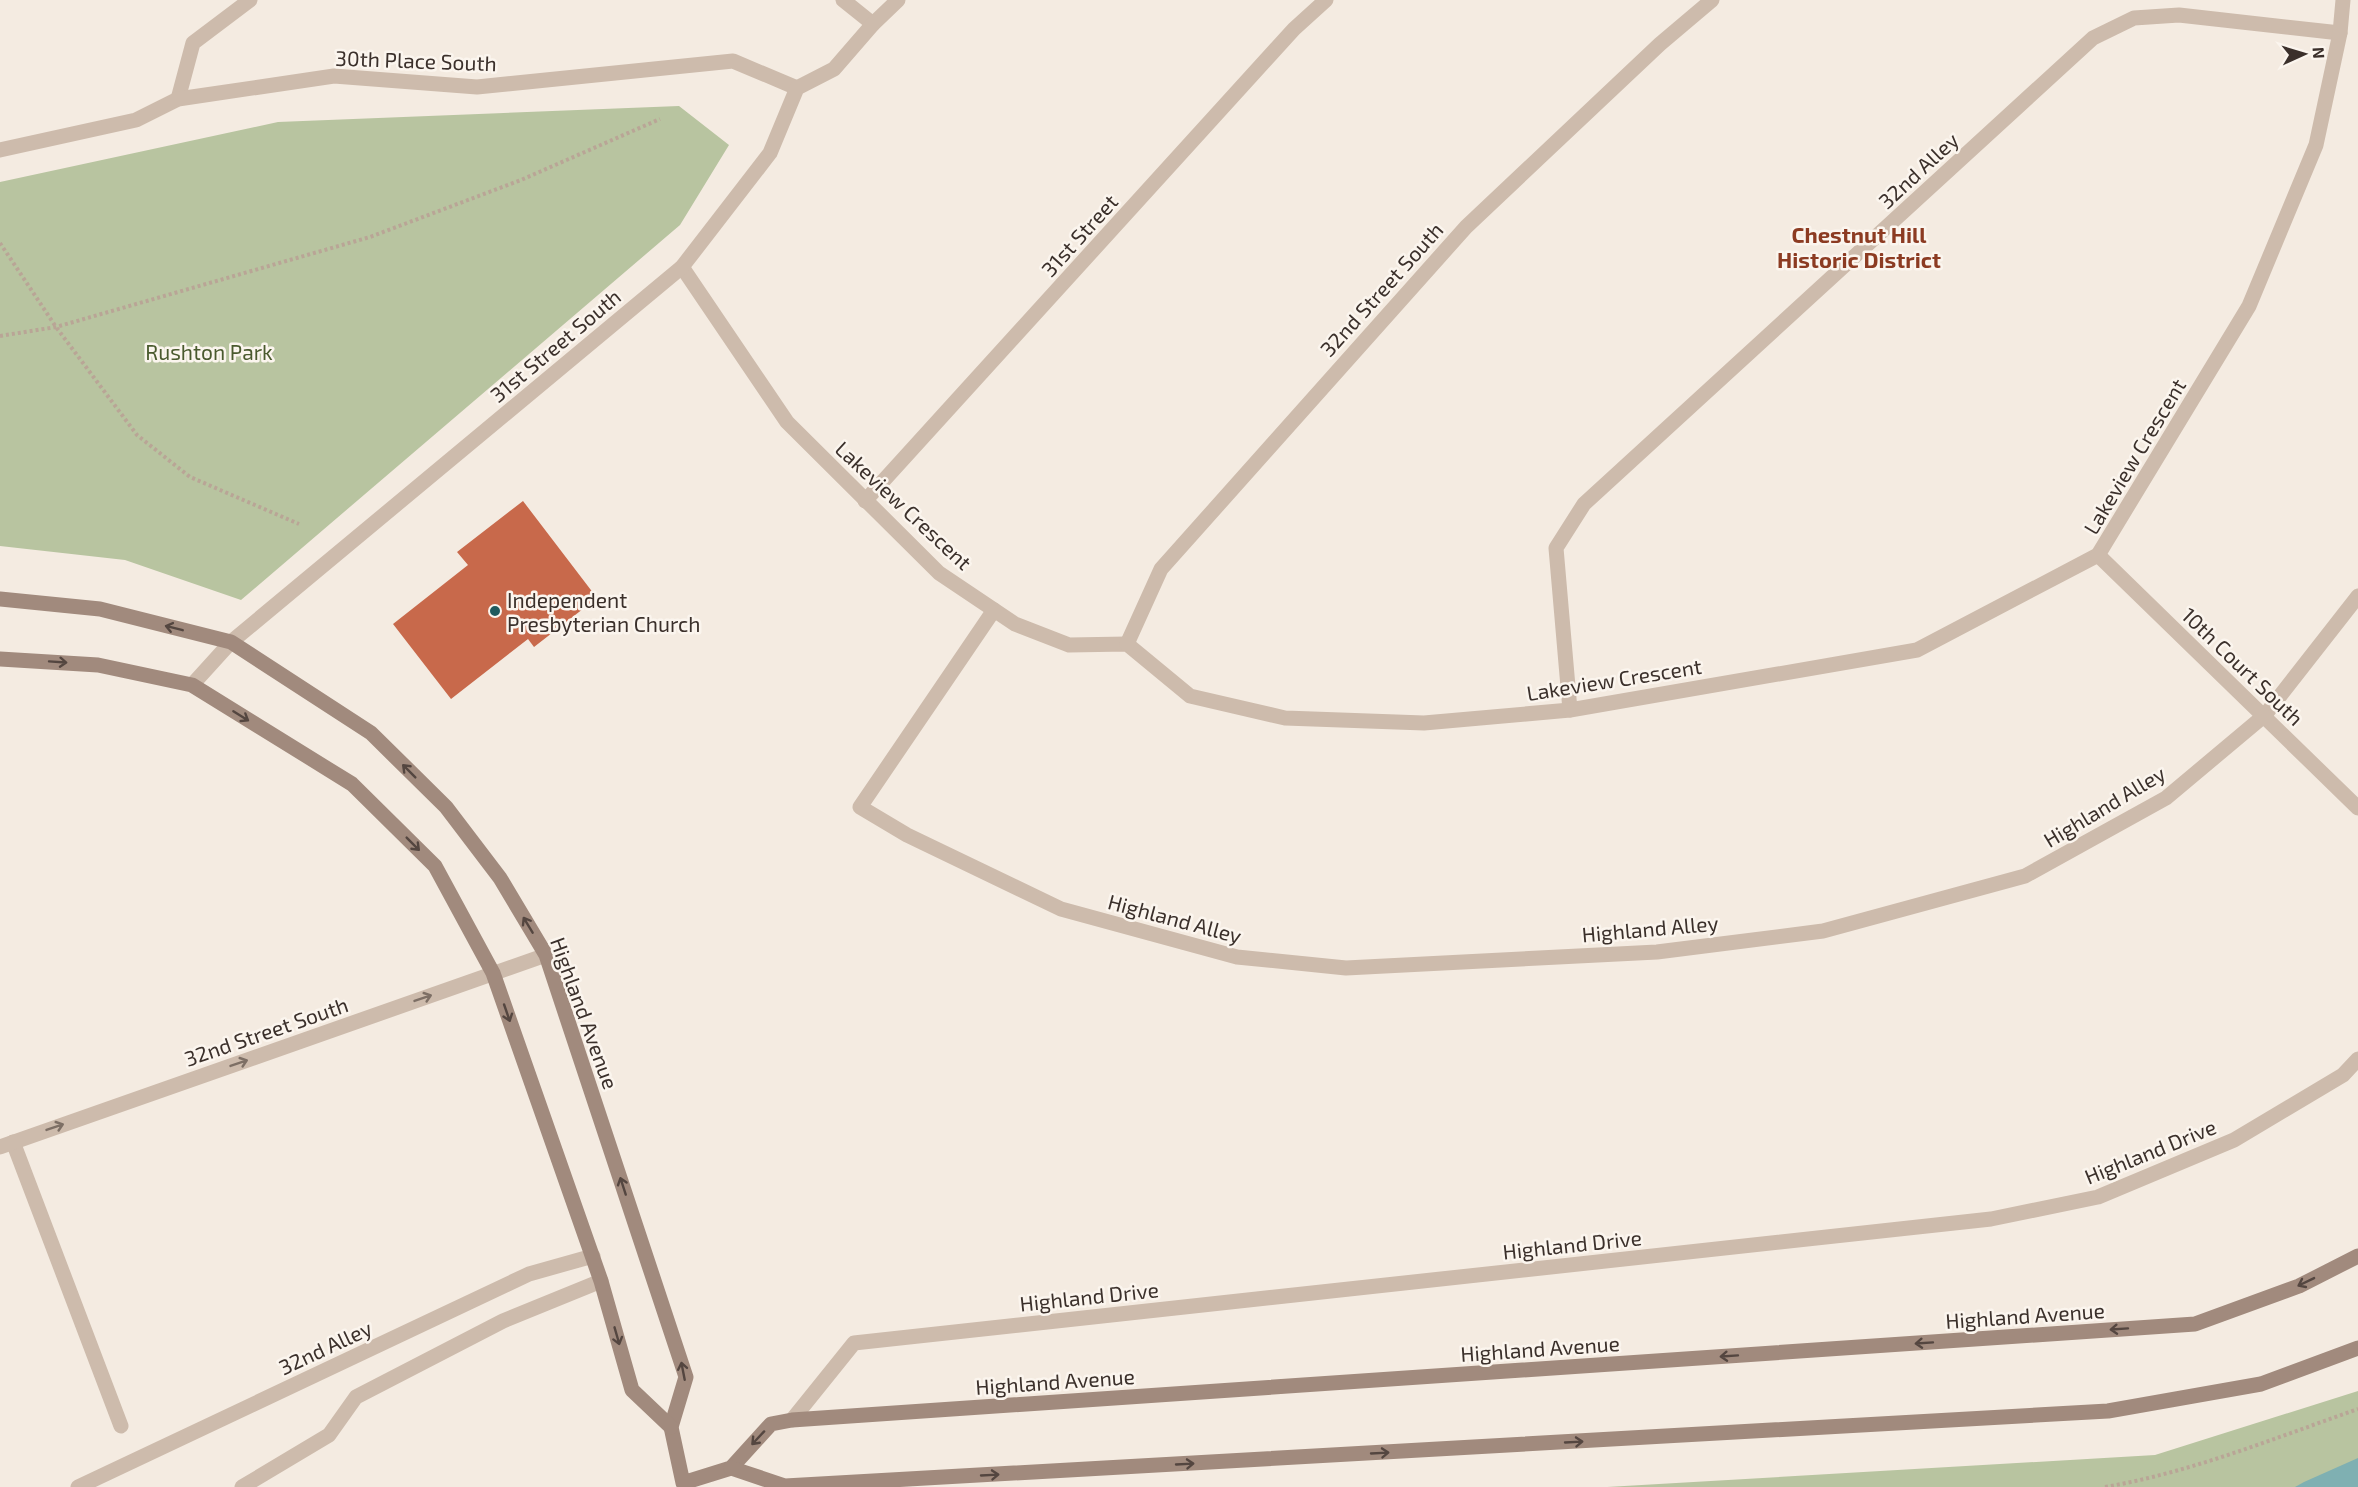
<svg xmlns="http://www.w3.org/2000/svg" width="2358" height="1487" font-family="'Exo 2',sans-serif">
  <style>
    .green { fill: #b8c4a0 }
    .water { fill: #7fb0b2 }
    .building { fill: #c8694b }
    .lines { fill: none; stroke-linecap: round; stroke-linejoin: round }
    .path { stroke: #b9a596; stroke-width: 4; stroke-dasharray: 3 3; stroke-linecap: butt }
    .lane { stroke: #cdbbac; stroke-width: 15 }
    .street { stroke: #cdbbac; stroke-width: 15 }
    .secondary { stroke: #a18a7d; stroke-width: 15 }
    .oneway { stroke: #544640 }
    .oneway2 { stroke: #7d6f65 }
    .poi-dot { fill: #1f5a5e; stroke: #fbf5ee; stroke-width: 2 }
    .labels { text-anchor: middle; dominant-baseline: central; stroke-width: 5; stroke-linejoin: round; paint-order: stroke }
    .street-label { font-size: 21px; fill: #3b302b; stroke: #fbf5ee }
    .park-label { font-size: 21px; fill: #4a5a2e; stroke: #fbf5ee }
    .poi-label { font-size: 21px; fill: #3b302b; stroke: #fbf5ee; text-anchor: start }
    .neighbourhood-label { font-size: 22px; font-weight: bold; fill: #8c3b22; stroke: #fbf5ee }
  </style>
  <rect width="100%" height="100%" fill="#f4ebe1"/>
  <g class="green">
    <polygon points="679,106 729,145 680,225 241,600 125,560 0,546 0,182 278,122"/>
    <polygon points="2358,1391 2358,1487 1607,1487 2155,1455"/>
  </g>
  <polygon class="water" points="2358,1458 2358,1487 2295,1487 2304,1482"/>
  <polygon class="building" points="523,501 597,598 534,647 528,639 451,699 393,624 468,565 457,552"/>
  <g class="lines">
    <g class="path">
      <polyline points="0,243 56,327 137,435 190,477 299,524"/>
      <polyline points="0,336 56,327 370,237 521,180 660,119"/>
      <path d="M2105,1487C2192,1472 2275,1438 2358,1409"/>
    </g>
    <g class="lane">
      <polyline points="178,99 193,43 250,0"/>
      <polyline points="865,501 1294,29 1326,0"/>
      <polyline points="994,610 860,807 907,835 1061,909 1237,957 1346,968 1657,952 1823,931 2025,876 2166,798 2265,715 2358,596"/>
      <polyline points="1570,710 1556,548 1584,504 2093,38 2134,18 2179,15 2340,33"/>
      <polyline points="13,1142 121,1426"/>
      <polyline points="78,1487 529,1274 593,1256"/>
      <polyline points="242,1487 329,1435 356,1397 503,1321 601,1281"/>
    </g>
    <g class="street">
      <polyline points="843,0 873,24"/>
      <polyline points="0,150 136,120 178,99 334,76 477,87 733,61 797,88"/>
      <polyline points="682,267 787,422 939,573 1015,624 1069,645 1127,644 1190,696 1285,718 1424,723 1570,710 1917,650 2098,555 2249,306 2316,145 2340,33 2343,0"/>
      <polyline points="2098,555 2358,808"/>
      <polyline points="1127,644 1161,569 1466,227 1660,44 1712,0"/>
      <polyline points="192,685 231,642 682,267 770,153 797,88 834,69 873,24 898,0"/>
      <polyline points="0,1147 546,955"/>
      <polyline points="792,1420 854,1343 1991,1219 2098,1197 2234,1140 2343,1075 2358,1059"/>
    </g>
    <g class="secondary">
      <polyline points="0,599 100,609 231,642 371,733 446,807 500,878 546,955 686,1377 671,1427 683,1483 731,1468 771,1424 792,1420 2195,1324 2299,1286 2358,1256"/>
      <polyline points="0,659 98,665 192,685 352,784 435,866 493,973 601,1281 632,1390 671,1427"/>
      <polyline points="731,1468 785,1486 2108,1411 2261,1384 2358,1348"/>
    </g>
  </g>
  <defs><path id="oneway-shaft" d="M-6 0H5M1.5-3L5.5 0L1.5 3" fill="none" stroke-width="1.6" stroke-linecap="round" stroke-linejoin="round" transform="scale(1.5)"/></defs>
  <g class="oneway">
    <use href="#oneway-shaft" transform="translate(174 628) rotate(-166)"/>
    <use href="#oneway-shaft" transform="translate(58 662) rotate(4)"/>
    <use href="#oneway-shaft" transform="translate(241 716) rotate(32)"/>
    <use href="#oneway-shaft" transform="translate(409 771) rotate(-135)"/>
    <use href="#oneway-shaft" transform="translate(413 844) rotate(45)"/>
    <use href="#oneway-shaft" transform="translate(528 925) rotate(-121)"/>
    <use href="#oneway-shaft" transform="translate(507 1013) rotate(71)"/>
    <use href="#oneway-shaft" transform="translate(623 1186) rotate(-108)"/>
    <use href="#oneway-shaft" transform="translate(2306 1282) rotate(154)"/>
    <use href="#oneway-shaft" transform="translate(2119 1329) rotate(176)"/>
    <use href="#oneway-shaft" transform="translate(617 1336) rotate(74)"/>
    <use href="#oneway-shaft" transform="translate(1924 1343) rotate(176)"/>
    <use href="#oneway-shaft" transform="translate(1729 1356) rotate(176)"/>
    <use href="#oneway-shaft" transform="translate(683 1371) rotate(-101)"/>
    <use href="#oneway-shaft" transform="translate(758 1438) rotate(133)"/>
    <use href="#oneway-shaft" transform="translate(1574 1442) rotate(-3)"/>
    <use href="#oneway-shaft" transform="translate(1380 1453) rotate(-3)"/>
    <use href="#oneway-shaft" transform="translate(1185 1464) rotate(-3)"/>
    <use href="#oneway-shaft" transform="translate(990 1475) rotate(-3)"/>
  </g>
  <g class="oneway2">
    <use href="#oneway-shaft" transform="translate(423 998) rotate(-19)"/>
    <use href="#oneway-shaft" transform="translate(239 1063) rotate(-19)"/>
    <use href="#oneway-shaft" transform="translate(55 1127) rotate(-19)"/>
  </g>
  <circle class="poi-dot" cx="495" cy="611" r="6"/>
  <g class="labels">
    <g class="street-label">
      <text transform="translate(416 60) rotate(2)">30th Place South</text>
      <text transform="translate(1918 170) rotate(-43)">32nd Alley</text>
      <text transform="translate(1079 235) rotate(-48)">31st Street</text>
      <text transform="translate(1381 289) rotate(-48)">32nd Street South</text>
      <text transform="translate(555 345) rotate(-40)">31st Street South</text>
      <text transform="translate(2134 456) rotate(-59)">Lakeview Crescent</text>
      <text transform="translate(904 505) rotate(43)">Lakeview Crescent</text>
      <text transform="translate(2243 666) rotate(44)">10th Court South</text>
      <text transform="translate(1614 679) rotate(-9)">Lakeview Crescent</text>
      <text transform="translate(2104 806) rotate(-31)">Highland Alley</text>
      <text transform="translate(1175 918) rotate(15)">Highland Alley</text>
      <text transform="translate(1650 928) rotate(-5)">Highland Alley</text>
      <text transform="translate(585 1013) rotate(70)">Highland Avenue</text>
      <text transform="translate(266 1031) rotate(-19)">32nd Street South</text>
      <text transform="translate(2150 1151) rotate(-22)">Highland Drive</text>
      <text transform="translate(1572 1244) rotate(-6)">Highland Drive</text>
      <text transform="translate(1089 1296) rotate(-6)">Highland Drive</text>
      <text transform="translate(2025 1315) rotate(-4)">Highland Avenue</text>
      <text transform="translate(325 1347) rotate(-25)">32nd Alley</text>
      <text transform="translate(1540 1348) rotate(-4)">Highland Avenue</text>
      <text transform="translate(1055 1381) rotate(-4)">Highland Avenue</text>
    </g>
    <g class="park-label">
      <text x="209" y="351">Rushton Park</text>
    </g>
    <g class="poi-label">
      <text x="507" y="599">Independent<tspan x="507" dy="24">Presbyterian Church</tspan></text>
    </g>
    <g class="neighbourhood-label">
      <text x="1859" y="234">Chestnut Hill<tspan x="1859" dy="25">Historic District</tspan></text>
    </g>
  </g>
  <g transform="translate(2304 54) rotate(86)" stroke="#fbf5ee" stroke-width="4.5" paint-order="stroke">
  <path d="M0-4.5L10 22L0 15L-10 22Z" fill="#3b302b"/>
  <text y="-9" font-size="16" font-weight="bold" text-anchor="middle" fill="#3b302b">N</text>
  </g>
</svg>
